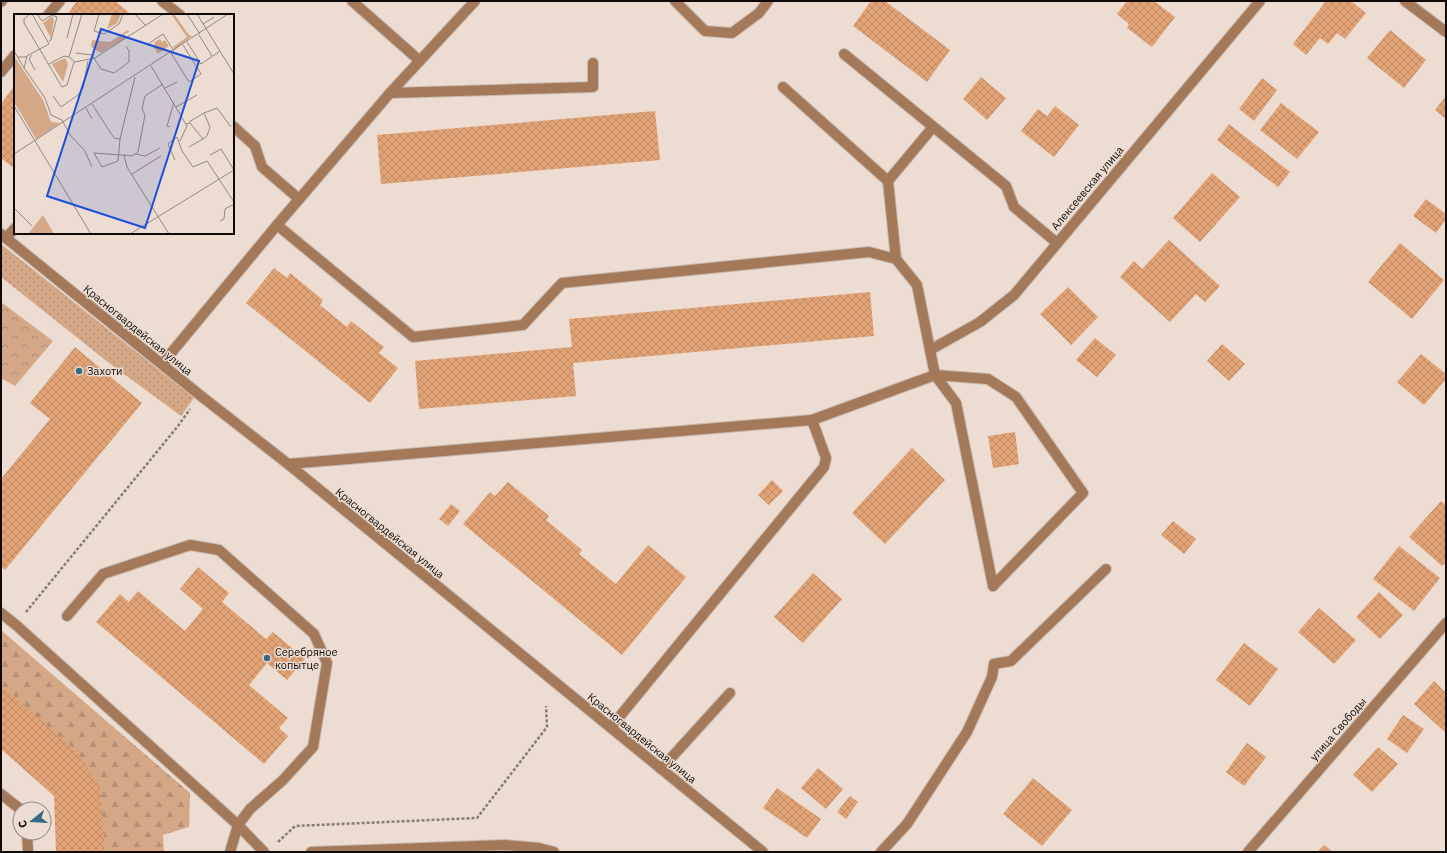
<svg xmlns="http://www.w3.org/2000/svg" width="1447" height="853" font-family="'IBM Plex Sans',sans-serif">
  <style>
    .grass { fill: url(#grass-dots) }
    .forest { fill: url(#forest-firs) }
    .park { fill: url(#park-crowns) }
    .building { fill: url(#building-cross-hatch) }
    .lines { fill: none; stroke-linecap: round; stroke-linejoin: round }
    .minor-casing { stroke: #c9bab1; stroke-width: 12 }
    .path { stroke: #877c74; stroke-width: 2.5; stroke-dasharray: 3 2; stroke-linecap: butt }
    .minor { stroke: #a4795a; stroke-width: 10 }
    .poi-dot { fill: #356a86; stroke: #ecdcd1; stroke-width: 1.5 }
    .labels { text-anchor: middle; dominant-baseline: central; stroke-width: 3; stroke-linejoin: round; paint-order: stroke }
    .street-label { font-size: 11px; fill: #0f0a07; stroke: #ecdcd1 }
    .poi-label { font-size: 11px; fill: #0f0a07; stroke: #ecdcd1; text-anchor: start }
    .inset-road { fill: none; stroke: #948880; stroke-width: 1 }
    .view { fill: #1d4ed8; fill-opacity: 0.15; stroke: #1d4ed8; stroke-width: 2 }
    .inset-edge { fill: none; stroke: #0f0a07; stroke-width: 2 }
  </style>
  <defs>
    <pattern id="grass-dots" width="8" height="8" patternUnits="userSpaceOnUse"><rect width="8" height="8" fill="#d4a787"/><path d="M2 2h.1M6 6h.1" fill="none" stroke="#b58e73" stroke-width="1.8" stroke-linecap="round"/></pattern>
    <pattern id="forest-firs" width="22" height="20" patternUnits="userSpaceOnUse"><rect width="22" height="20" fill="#d4a787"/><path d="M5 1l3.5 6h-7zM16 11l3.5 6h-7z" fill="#b58e73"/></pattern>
    <pattern id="park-crowns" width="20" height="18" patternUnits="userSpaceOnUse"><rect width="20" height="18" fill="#d4a787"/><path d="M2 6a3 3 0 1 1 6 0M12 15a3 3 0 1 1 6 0" fill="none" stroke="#b58e73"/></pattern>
    <pattern id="building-cross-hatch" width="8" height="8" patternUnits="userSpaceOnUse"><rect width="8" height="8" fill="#e1a376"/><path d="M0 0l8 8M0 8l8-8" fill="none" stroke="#c08b65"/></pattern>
  </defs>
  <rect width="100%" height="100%" fill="#ecdcd1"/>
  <polygon class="grass" points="1,244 194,398 181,416 109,363 1,277"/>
  <polygon class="forest" points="2,631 190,793 189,827 163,835 164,852 105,852 1,685"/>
  <polygon class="park" points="1,302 53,341 15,386 1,378"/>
  <g class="building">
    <polygon points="77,1 115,1 132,15 67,15"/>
    <polygon points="871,1 885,1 950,50 927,82 853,26"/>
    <polygon points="1127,1 1154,1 1175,17 1152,47 1127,28 1129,24 1117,14"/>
    <polygon points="1326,1 1351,1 1366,13 1345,39 1337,33 1328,44 1320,38 1306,55 1293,44"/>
    <polygon points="1390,30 1426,60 1404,88 1367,58"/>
    <polygon points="981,77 1006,98 987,120 963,99"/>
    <polygon points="1262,78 1277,90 1254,121 1239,109"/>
    <polygon points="15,85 15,169 1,158 1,104"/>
    <polygon points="1446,96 1446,119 1435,110"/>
    <polygon points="1281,103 1319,132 1297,159 1260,130"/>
    <polygon points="1055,106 1079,125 1054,157 1021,131 1038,109 1047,116"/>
    <polygon points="655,111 660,160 381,184 377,135"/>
    <polygon points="1229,124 1290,172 1278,187 1217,140"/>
    <polygon points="1212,173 1240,197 1200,242 1173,218"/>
    <polygon points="1426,199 1446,214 1446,219 1436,233 1413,216"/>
    <polygon points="1169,240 1220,286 1205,302 1196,294 1170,322 1120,277 1134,261 1142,269"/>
    <polygon points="1400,243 1444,280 1412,319 1368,282"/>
    <polygon points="274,268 287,278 290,273 323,300 320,305 347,327 351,321 384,347 379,353 398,368 370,403 246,303"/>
    <polygon points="1068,287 1098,317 1071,345 1040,314"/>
    <polygon points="870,292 874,336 573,363 576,396 419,409 415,361 572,347 569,319"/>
    <polygon points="1095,338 1116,355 1097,377 1076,360"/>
    <polygon points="1222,344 1245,364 1229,381 1207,361"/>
    <polygon points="75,347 142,403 5,570 1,567 1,479 50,419 30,403"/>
    <polygon points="1421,354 1446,374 1446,379 1424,405 1397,382"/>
    <polygon points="1015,432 1019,464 993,468 988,436"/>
    <polygon points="912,448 945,480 885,544 852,513"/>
    <polygon points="772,480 783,491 769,505 758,495"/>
    <polygon points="508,482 549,516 546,520 582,550 579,554 616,584 648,545 686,577 622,655 463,524 490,492 495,496"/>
    <polygon points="1441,501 1446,505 1446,562 1442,566 1409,537"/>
    <polygon points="451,504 460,511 448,526 439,519"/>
    <polygon points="1173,521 1196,539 1184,554 1161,535"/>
    <polygon points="1399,546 1440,578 1414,611 1373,579"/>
    <polygon points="198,567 229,593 222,602 266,639 273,632 305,659 287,680 267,663 249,685 288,718 279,728 288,736 264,764 96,622 120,594 129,602 138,591 185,631 203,609 180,589"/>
    <polygon points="813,573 842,599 803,643 774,617"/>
    <polygon points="1379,592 1403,615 1380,639 1356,617"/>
    <polygon points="1319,608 1356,640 1334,664 1298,632"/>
    <polygon points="1244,643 1278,669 1250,706 1216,680"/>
    <polygon points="1434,681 1446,693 1446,733 1414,704"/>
    <polygon points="1,685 77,752 100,787 105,852 56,852 54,796 1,749"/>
    <polygon points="1403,715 1424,729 1407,753 1387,739"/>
    <polygon points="1247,743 1266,757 1244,786 1226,772"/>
    <polygon points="1378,747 1398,764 1372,792 1353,775"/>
    <polygon points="818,768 843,789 826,809 801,788"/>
    <polygon points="1033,778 1072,810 1042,846 1003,814"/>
    <polygon points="777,788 821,819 807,838 763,808"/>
    <polygon points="850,796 858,802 846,819 837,812"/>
    <polygon points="1324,845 1333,852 1317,852"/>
  </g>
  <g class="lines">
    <g class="minor-casing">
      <g id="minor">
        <polyline points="162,1 180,15"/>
        <polyline points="352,1 420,61"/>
        <polyline points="675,1 705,31 732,33 759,13 768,1"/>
        <polyline points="1405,1 1446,32"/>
        <polyline points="1,2 2,1"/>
        <polyline points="48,15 60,1"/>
        <polyline points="844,54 1006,186 1014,207 1057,243"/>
        <polyline points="1,72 15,55"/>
        <polyline points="783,87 888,181 896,259"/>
        <polyline points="390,93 593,87 593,63"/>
        <polyline points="233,126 255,146 262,167 299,199"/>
        <polyline points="888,181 933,127"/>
        <polyline points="277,225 413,337 523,325 562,283 869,252 896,259 917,285 930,350"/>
        <polyline points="1,234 201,396 288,464 763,852"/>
        <polyline points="6,238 15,228"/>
        <polyline points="162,364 277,225 390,93 475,1"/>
        <polyline points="288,464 812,420 935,375 988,379 1016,397 1083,493 993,586"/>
        <polyline points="993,586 956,403 935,375 930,350 980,322 1014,295 1260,1"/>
        <polyline points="1,613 16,625 238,825 264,852"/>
        <polyline points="67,616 103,574 190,545 219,550 314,634 327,663 313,747 283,780 250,809 238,825 230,852"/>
        <polyline points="611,727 824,467 826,458 812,420"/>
        <polyline points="661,769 730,693"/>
        <polyline points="1,794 20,809"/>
        <polyline points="27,833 28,852"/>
        <polyline points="311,852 505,845 539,848 554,852"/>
        <polyline points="881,852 907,824 967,732 992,677 994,664 1011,661 1106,569"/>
        <polyline points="1248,852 1446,623"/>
      </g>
    </g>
    <g class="path">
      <polyline points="26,612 178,426 190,409"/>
      <polyline points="278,842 295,826 477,818 547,727 546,706"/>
    </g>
    <use href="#minor" class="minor"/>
  </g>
  <g class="poi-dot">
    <circle cx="79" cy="371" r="4"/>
    <circle cx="267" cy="658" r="4"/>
  </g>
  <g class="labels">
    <g class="street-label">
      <text transform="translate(1087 188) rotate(-50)">Алексеевская улица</text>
      <text transform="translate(138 330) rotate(39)">Красногвардейская улица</text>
      <text transform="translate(390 533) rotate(39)">Красногвардейская улица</text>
      <text transform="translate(1338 729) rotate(-49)">улица Свободы</text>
      <text transform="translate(642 738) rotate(39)">Красногвардейская улица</text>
    </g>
    <g class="poi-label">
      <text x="87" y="371">Захоти</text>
      <text x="275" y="652">Серебряное<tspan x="275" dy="13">копытце</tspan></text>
    </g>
  </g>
  <g transform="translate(14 14)">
    <rect width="220" height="220" fill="#ecdcd1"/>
    <path d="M157,0H160L175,21L178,22L161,36L159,33L173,23ZM0,42L29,86L37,108L46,109L22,125L0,88Z" fill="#d4a787"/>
    <path d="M114,16L115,18L110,20L112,24L87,39L77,33L78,26L96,28ZM29,201L40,220H14Z" fill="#d4a787"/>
    <path d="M98,0H107L103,9L93,15ZM38,2L40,6L37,24L29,9ZM146,25L148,28L151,26L155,32L144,40L140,34L141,28ZM51,44L54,50L49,68L38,50Z" fill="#d4a787"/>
    <path class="inset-road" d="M16,0L10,5V9L48,73L53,71L60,48M23,0L28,7L38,1L43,3L37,26L35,27M68,0L55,43L61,48L81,44L149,0M85,0L80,17L90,20L105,10L109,0M121,0L132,12M173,0L186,20M183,0L220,60M189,10L200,3M185,21L198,42M53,24L59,0M173,28L187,50L206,37M134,30L149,20L160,37M0,37L10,54M62,39L78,41L87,55L100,59L115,48V37L112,32M157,39L175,68L187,60L169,31M18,41L15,45L21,56M13,42L10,54L31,84L37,101L48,106L56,121L71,137L78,153M4,43H11L35,30L18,0M35,50L50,42L55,43M137,52L173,112L166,127M151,74L163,68M39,82L47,93L64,81L69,74L74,47M78,90L100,124L106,125M0,92L77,220M162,93L183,81M72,94L78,105M190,99L203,94L217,113M172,110L176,109L189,125L193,122L196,113L190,99L175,108M156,113L153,112L160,88M175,133L189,125M80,139L88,153L104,147L106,125L121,63M80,139L107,141M0,140L214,0M122,140L131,142L146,134M107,141H110L113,153L155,220M110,141L118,142L124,138L131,101L128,95L131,82L149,70M161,146L154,130L163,123L168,137L179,153L193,147L220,188M118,160L147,142M0,194L18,212M206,207L210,205L211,195L220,190M116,220L220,156L207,135L196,141"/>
    <path class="view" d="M87,15L185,47L131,214L33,182Z"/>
    <rect width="220" height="220" class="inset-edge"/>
  </g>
  <rect width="1447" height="853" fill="none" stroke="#0f0a07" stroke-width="4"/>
  <g transform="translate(32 821) rotate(252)"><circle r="19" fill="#ecdcd1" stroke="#948880"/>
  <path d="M0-3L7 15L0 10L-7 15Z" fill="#356a86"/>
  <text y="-6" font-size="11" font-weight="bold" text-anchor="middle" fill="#0f0a07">С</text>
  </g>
</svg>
